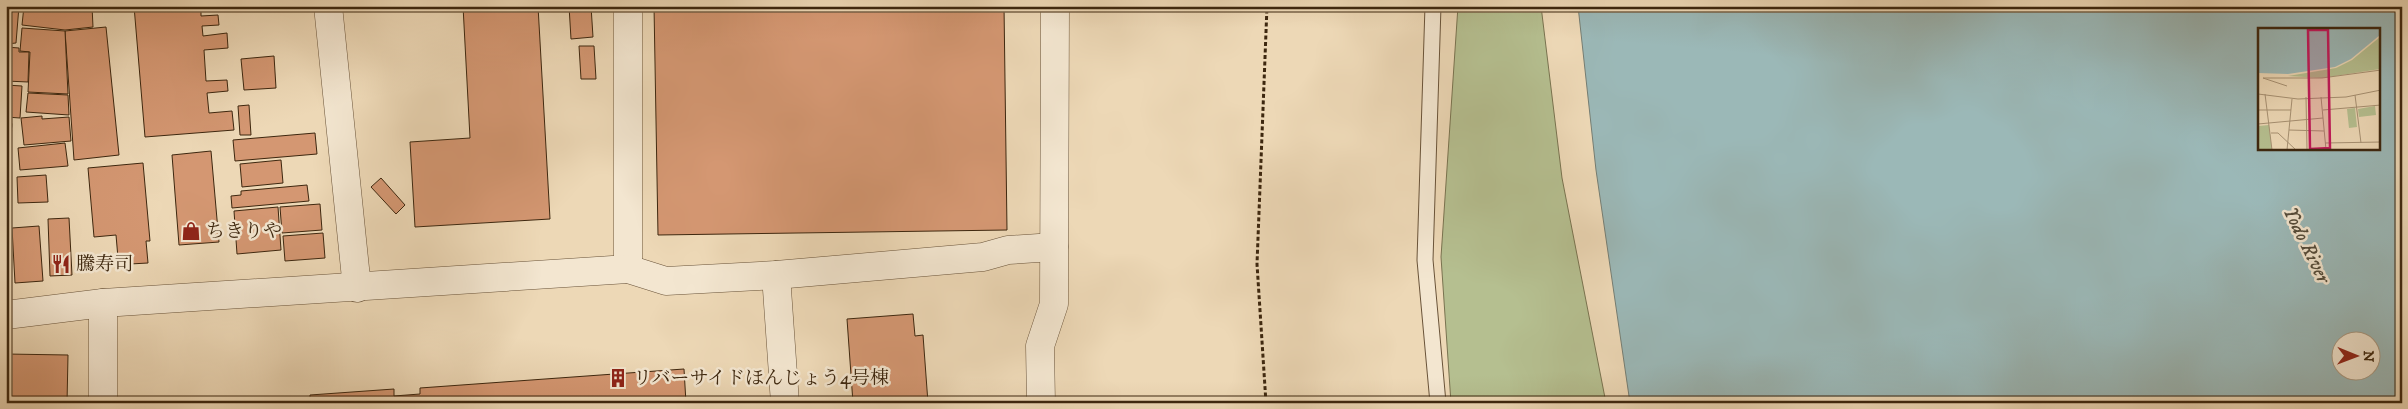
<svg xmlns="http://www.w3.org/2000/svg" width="2408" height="409" font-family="'IM FELL DW Pica','Noto Serif JP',serif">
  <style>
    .green { fill: #b5bf90; stroke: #797350 }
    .water { fill: #9bb8b7; stroke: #757e74; fill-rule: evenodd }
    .building { fill: #d49772; stroke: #3d270f }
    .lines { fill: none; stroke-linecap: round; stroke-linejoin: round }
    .lane-casing { stroke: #695339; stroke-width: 17 }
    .street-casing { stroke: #695339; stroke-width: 29 }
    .path { stroke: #3d270f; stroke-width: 3; stroke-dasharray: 4 2.5; stroke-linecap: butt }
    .lane { stroke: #f3e6d0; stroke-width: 15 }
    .street { stroke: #f3e6d0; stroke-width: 28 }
    .labels { text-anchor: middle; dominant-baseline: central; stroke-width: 5; stroke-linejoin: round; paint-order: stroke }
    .poi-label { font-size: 19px; fill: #3d270f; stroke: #f3e6d0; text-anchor: start }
    .water-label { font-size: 20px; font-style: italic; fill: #544b39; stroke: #f3e6d0 }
    .inset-road { fill: none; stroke: #a79173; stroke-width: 1 }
    .view { fill: #c2185b; fill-opacity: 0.15; stroke: #c2185b; stroke-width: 2.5 }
    .inset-edge { fill: none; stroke: #3d270f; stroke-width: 2.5 }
  </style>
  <rect width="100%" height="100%" fill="#edd8b6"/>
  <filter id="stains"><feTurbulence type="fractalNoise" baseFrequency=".004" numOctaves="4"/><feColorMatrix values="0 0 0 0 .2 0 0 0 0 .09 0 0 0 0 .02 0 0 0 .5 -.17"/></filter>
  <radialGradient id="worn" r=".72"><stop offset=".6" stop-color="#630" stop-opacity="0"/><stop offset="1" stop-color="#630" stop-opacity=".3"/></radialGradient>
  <polygon class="green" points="1458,6 1541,6 1562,178 1606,403 1451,403 1441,257"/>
  <path class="water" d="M1578,6H2402V403H1630L1596,170ZM2259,29H2379V149H2259ZM2340,342H2370V372H2340Z"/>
  <g class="building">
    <polygon points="6,6 19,6 16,43 6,44"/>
    <polygon points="24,6 92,6 93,27 65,30 22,25"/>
    <polygon points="134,6 201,6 201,16 218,15 219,25 202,26 203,36 227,33 228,48 204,50 206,81 227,80 228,91 207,93 209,113 232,111 234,130 145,137"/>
    <polygon points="463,6 538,6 550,219 415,227 410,142 470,138"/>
    <polygon points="569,6 591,6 593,37 571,39"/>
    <polygon points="654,6 1004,6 1007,230 658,235"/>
    <polygon points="106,27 119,155 74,160 65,31"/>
    <polygon points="22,28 65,31 68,94 28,92 30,52 20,51"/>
    <polygon points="579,46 594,46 596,79 581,79"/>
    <polygon points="6,47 19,48 19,52 29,52 28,82 6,81"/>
    <polygon points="274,56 276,88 244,90 241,59"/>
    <polygon points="6,85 22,86 20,118 6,117"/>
    <polygon points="28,93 68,95 69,115 26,112"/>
    <polygon points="249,105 251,135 240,135 238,106"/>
    <polygon points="42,116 42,119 69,117 71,141 24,145 21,118"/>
    <polygon points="315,133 317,154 235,161 233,140"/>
    <polygon points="65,143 68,166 20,170 18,148"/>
    <polygon points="211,151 219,242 179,245 172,155"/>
    <polygon points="281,160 283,183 242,187 240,164"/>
    <polygon points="143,163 150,241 146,241 148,263 130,264 130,257 118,258 116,235 94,237 88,168"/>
    <polygon points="46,175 48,202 18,203 17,177"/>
    <polygon points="381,178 405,205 396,214 371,187"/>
    <polygon points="307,185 309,201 232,208 231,196 241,195 241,191"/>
    <polygon points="320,204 322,230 282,233 280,207"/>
    <polygon points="278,207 281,250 237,254 234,211"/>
    <polygon points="69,218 72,275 50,276 48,219"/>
    <polygon points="39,226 43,281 15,283 12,228"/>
    <polygon points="323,233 325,258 285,261 283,236"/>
    <polygon points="913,314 915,336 923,335 928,403 853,403 847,319"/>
    <polygon points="6,354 68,355 67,403 6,403"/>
    <polygon points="684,369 686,403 310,403 310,395 394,389 394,396 420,394 420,388"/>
  </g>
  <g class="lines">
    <g class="lane-casing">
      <polyline id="lane" points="1433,6 1425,260 1438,403"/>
    </g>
    <g class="street-casing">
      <g id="street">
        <polyline points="328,6 357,288"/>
        <polyline points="628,6 628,269 666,281 776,275 983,257 1008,250 1054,247"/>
        <polyline points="776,275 785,403"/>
        <polyline points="6,315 103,303 628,269"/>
        <polyline points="103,403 103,303"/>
        <polyline points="1041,403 1040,346 1054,304 1055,6"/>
      </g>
    </g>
    <g class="path">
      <polyline points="6,122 11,122 6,224"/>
      <polyline points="6,227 10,283"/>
      <polyline points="1266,403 1257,264 1267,6"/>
    </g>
    <use href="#lane" class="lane"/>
    <use href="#street" class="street"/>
  </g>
  <defs>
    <g id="shop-bare" transform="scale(1.5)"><path d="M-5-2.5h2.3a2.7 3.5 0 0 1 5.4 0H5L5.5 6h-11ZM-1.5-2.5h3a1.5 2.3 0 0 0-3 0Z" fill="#8f2418" stroke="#f3e6d0" stroke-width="2.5" paint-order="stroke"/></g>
    <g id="restaurant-bare" transform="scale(1.5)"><path d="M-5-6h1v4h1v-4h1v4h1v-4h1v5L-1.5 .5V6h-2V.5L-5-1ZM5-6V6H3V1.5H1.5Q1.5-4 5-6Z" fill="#8f2418" stroke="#f3e6d0" stroke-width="2.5" paint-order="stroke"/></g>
    <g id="building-bare" transform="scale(1.5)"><path d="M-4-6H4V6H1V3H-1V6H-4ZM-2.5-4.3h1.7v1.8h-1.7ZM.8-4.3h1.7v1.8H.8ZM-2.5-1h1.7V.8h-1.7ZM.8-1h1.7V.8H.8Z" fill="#8f2418" stroke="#f3e6d0" stroke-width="2.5" paint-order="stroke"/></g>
  </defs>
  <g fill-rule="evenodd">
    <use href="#shop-bare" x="191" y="231"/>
    <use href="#restaurant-bare" x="61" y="264"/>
    <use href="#building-bare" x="618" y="378"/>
  </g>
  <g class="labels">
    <g class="poi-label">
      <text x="206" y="231">ちきりや</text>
      <text x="76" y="264">騰寿司</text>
      <text x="633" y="378">リバーサイドほんじょう4号棟</text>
    </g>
    <g class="water-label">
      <text transform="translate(2306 245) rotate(64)">Yodo River</text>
    </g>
  </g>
  <g transform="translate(2258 28)">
    <rect width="122" height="122" fill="#edd8b6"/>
    <path d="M122,9V41L64,50L30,48L78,40L94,32ZM117,78L118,87L101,89L100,81ZM97,80L99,99L91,100L89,81ZM11,97L14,122H0V98Z" fill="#b5bf90"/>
    <path d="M0,0H122V7L93,31L77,39L30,46L0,45Z" fill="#9bb8b7"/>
    <path class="inset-road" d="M29,58L5,50H64L123,42M0,66L40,71L88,69L123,62M7,66L14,122M97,67L103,115M48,69L49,122M0,82H33M65,82L123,77M65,90L68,122M0,96L65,90L63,69M31,102L66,103M13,105H20L38,122M67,115L123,114M29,122L34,71"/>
    <path class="view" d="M50,2H70L72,120L52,121Z"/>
    <rect width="122" height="122" class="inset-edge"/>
  </g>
  <rect width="2408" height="409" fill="none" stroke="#edd8b6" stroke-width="25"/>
  <rect x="8" y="8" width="2393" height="394" fill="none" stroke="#3d270f" stroke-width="2.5"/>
  <rect x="12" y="12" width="2383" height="384" fill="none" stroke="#3d270f"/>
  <g transform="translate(2356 356) rotate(91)"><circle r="24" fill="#f3e6d0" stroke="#aa9a83"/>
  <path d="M0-4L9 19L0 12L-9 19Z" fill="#8f2418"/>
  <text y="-8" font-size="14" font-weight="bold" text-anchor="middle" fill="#3d270f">N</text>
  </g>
  <rect width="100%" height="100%" filter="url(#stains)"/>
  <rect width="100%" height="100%" fill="url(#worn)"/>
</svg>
